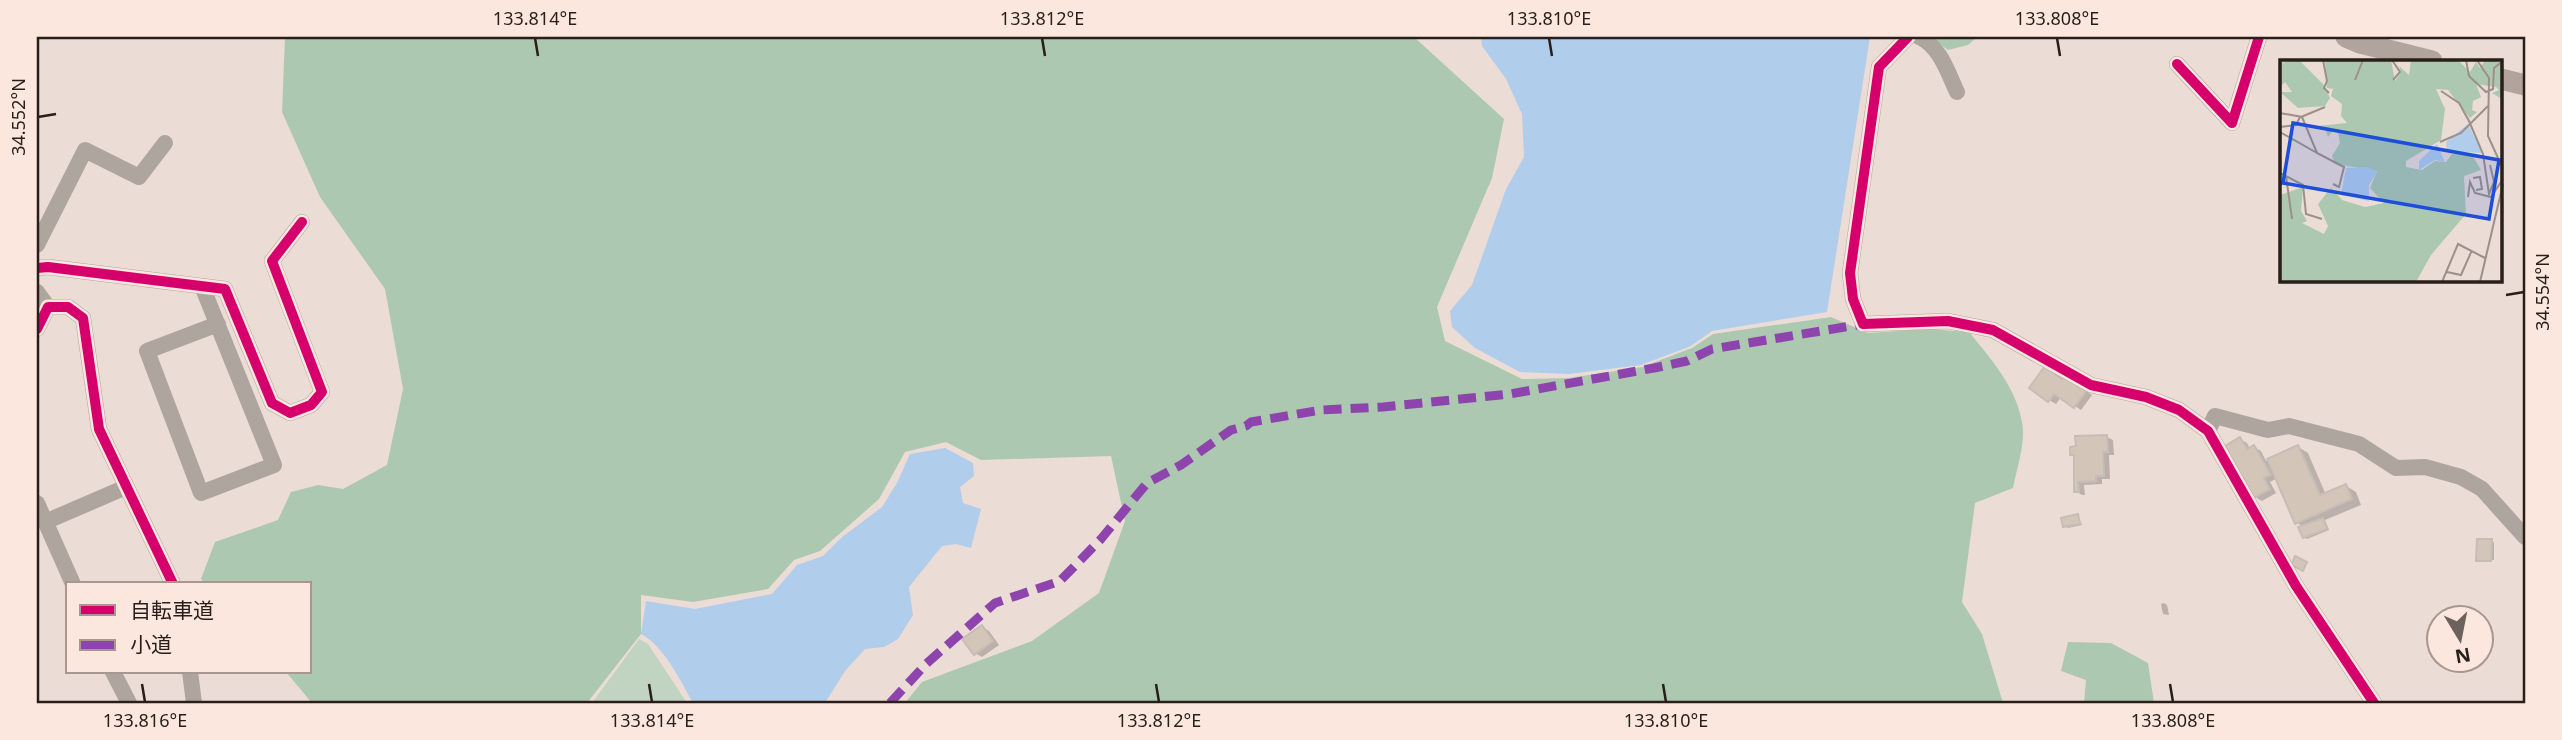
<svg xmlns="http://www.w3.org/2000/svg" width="2562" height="740" font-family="'Noto Sans','Noto Sans JP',sans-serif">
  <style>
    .green { fill: #c1d4c2 }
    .forest { fill: #adc8b1 }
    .water { fill: #b0cdec }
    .shadow { fill: #0003 }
    .building { fill: #d4c5b9; stroke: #c7bdb7; stroke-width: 2 }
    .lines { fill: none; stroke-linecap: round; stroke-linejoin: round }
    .street { stroke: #afa59f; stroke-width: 16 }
    .secondary { stroke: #b0a49d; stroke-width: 21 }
    .quiet { stroke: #8e44ad; stroke-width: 9; stroke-dasharray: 18 9; stroke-linecap: butt }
    .cycleway-casing { stroke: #fce7de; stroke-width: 15 }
    .cycleway { stroke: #d6006c; stroke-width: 10 }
    .ticks { fill: none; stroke: #281f1b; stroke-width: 2.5 }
    .inset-road { fill: none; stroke: #9d908b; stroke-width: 2 }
    .view { fill: #1d4ed8; fill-opacity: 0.15; stroke: #1d4ed8; stroke-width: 3.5 }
    .inset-edge { fill: none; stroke: #281f1b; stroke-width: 3.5 }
    .neatline { fill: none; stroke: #281f1b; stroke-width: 2.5 }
    .ticks-label { font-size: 18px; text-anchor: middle; fill: #281f1b }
  </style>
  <rect width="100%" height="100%" fill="#ebdcd6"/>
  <polygon class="green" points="639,639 648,644 687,703 592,703"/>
  <g class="forest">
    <path d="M285,37H1414L1504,119L1492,178L1437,307L1445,341L1522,379L1569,378L1642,367L1692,348L1713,334L1831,317L1868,333L1928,329L1969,332C1991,359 2016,387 2022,422C2026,443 2017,467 2013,488L1975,503L1962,602L1982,634L2003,703H905L922,682L1032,641L1099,593L1125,521L1111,456L981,460L946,442L905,452L879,499L820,551L794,560L768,589L693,602L641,595V634L587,703H312L286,672H310V584H204L201,579L215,542L278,520L291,492L318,485L343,489L387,465L403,389L385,289L320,197L282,112Z"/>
    <polygon points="1930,37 1977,37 1968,45 1948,50"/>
    <polygon points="2068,642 2111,643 2148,663 2154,703 2084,703 2086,680 2061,671"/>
  </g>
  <g class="water">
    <polygon points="1481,37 1870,37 1827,312 1712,331 1691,346 1641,365 1569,374 1520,372 1475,348 1452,327 1450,311 1472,285 1506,189 1524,157 1522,114 1506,79 1482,46"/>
    <path d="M945,448L973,463L974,476L960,487L963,503L981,509L971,548L956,544L942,546L909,587L913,615L898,639L884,647L865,649L845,671L825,703H693C681,681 663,645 641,634L646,601L695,609L772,594L797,565L823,556L841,538L882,507L897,483L910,454Z"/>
  </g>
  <g class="shadow">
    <polygon points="2063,380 2072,381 2092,395 2081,410 2061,397 2056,404 2049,400"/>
    <polygon points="2107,437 2113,440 2114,455 2109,455 2110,479 2102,479 2102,484 2084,485 2085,495 2082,495 2075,491 2076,457 2072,454"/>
    <polygon points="2240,439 2247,443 2250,449 2254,447 2261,451 2266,461 2298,447 2308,453 2326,495 2346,486 2356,492 2361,505 2325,520 2329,530 2307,539 2304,537 2304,527 2296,522 2277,478 2270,482 2276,493 2262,501 2255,497"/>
    <polygon points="2078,516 2082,525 2068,528 2065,526"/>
    <polygon points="2492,541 2494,543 2494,560 2478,559"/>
    <polygon points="2164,603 2167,605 2169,615 2163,614 2161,604"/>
    <polygon points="982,627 989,631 999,645 982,657 975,653"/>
  </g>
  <g class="building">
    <polygon points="2045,366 2062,379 2065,375 2087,390 2074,408 2054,394 2048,402 2029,388"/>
    <polygon points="2107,435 2108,452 2103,452 2104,476 2096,476 2096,481 2078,482 2079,492 2074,492 2074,455 2070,455 2070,447 2076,446 2075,436"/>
    <polygon points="2240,437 2247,449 2254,445 2271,475 2264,478 2270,489 2254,498 2225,446"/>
    <polygon points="2298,445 2320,495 2346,484 2352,499 2295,524 2267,459"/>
    <polygon points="2078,514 2080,524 2063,527 2061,518"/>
    <polygon points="2323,518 2327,529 2303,538 2298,527"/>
    <polygon points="2477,539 2492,539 2491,561 2476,561"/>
    <polygon points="2295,556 2307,562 2303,571 2291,565"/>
    <polygon points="982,625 993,641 974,655 962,639"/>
  </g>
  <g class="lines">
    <g class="street">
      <polyline points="1908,37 1879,67 1850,273 1853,299 1863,324 1948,321 1993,330 2091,385 2146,397 2179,410 2208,431 2296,586 2374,703"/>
      <path d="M1919,37C1940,46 1948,73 1957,92"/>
      <polyline points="2177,64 2232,123 2259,37"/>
      <polyline points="37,245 85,150 139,177 165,143"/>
      <polyline points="37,268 48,267 225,289 272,403 290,413 311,405 322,392 272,261 302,222"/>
      <polyline points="202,286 274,465 201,493 147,351 218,324"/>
      <polyline points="37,292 48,307"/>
      <polyline points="37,329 48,307 68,307 83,318 99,429 173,584"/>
      <polyline points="2208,431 2215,416 2268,430 2289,426 2359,444 2396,468 2425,467 2461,477 2482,489 2525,537"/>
      <polyline points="37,503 73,584"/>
      <polyline points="45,522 126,487"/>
      <polyline points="113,672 129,703"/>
      <polyline points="190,672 194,703"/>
    </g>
    <g class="secondary">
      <polyline points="2346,37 2360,43 2432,61"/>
      <polyline points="2501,79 2525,85"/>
    </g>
    <polyline class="quiet" points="890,703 926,664 995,603 1060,581 1101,539 1147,483 1181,465 1231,430 1246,426 1251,422 1321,410 1383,407 1510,394 1654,368 1687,361 1712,349 1863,324"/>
    <g class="cycleway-casing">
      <g id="cycleway">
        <polyline points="1908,37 1879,67 1850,273 1853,299 1863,324 1948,321 1993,330 2091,385 2146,397 2179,410 2208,431 2296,586 2374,703"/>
        <polyline points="2177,64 2232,123 2259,37"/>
        <polyline points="37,268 48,267 225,289 272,403 290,413 311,405 322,392 272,261 302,222"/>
        <polyline points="37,329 48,307 68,307 83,318 99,429 173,584"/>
      </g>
    </g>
    <use href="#cycleway" class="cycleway"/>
  </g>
  <path class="ticks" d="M535,38L538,56M1042,38L1045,56M1549,38L1552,56M2057,38L2060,56M38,117L56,114M2506,295L2524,292M142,684L145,702M649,684L652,702M1156,684L1159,702M1663,684L1666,702M2170,684L2173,702"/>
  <g transform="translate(2280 60)">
    <rect width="222" height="222" fill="#ebdcd6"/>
    <path d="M19,0L44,25L50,38L45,46L18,48L0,32H12L5,22L0,27V3ZM45,0H111L115,21L121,12L119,6L129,15L131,0H178L190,12L196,2L200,8L205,0H222V39L212,33L219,30L216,27L196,24L201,37L193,41L192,50L197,52L190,58L168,30L156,29L165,49L161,80L126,101V107L142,110L155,101L166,102L172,94L191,93L201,110L184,116L186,154L151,195L136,222H0V135L23,127L21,151L27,161L22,163L44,174L48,166L38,144L51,128L62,140L85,147L104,143L90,128L97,111L55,104L52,96L60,83L58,72L53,70L48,77L45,68L38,66L67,63L61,56L62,44L51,36L53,29L47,28Z" fill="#adc8b1"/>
    <path d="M188,64L202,93L167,91L166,82ZM157,84L165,102L155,100L139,110V101ZM88,107L97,112L89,125V141L61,135L66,108Z" fill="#b0cdec"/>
    <path class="inset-road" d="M43,0L47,21L44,28L49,33M112,0L120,12L113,20M186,0L189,16L206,32L213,29L214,8L223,1M197,0L209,18L208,76L223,109M75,20L83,0M161,31L179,43L189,61L203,94L209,134L214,122L210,105M0,53L22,57L37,93L64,107L59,127L53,124M21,57L45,47M0,67L16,65L20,57M0,72L37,93M160,82L181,73L208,46M0,113L23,125L26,154L42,159M6,116L12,159M193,118L200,117L202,129L196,130M188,137L190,122L195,133L211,137L223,119M167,212L181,215L192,190M162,222L178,184L205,198M200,222L223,124"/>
    <path class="view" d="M13,63L219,100L209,159L3,123Z"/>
    <rect width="222" height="222" class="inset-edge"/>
  </g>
  <rect width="2562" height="740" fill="none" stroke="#fce7de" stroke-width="77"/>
  <rect x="66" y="582" width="245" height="91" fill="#fce7de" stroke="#a79790" stroke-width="2"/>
  <rect x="80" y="605" width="35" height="10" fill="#d6006c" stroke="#a79790" stroke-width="2"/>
  <text x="130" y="618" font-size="21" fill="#281f1b">自転車道</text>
  <rect x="80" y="640" width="35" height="10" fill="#8e44ad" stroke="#a79790" stroke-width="2"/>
  <text x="130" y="652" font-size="21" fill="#281f1b">小道</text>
  <g transform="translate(2460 639) rotate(170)"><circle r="33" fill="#fce7de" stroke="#a79790" stroke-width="2"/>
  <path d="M0-5L12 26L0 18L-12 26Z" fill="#6c615c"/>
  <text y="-10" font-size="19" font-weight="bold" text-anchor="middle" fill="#281f1b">N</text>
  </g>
  <rect x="38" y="38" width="2486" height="664" class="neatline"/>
  <g class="ticks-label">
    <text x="535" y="25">133.814°E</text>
    <text x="1042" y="25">133.812°E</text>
    <text x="1549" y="25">133.810°E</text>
    <text x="2057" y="25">133.808°E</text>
    <text transform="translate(19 117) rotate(-90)" y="6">34.552°N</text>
    <text transform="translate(2543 292) rotate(-90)" y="6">34.554°N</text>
    <text x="145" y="727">133.816°E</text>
    <text x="652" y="727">133.814°E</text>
    <text x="1159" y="727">133.812°E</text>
    <text x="1666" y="727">133.810°E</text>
    <text x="2173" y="727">133.808°E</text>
  </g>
</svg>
